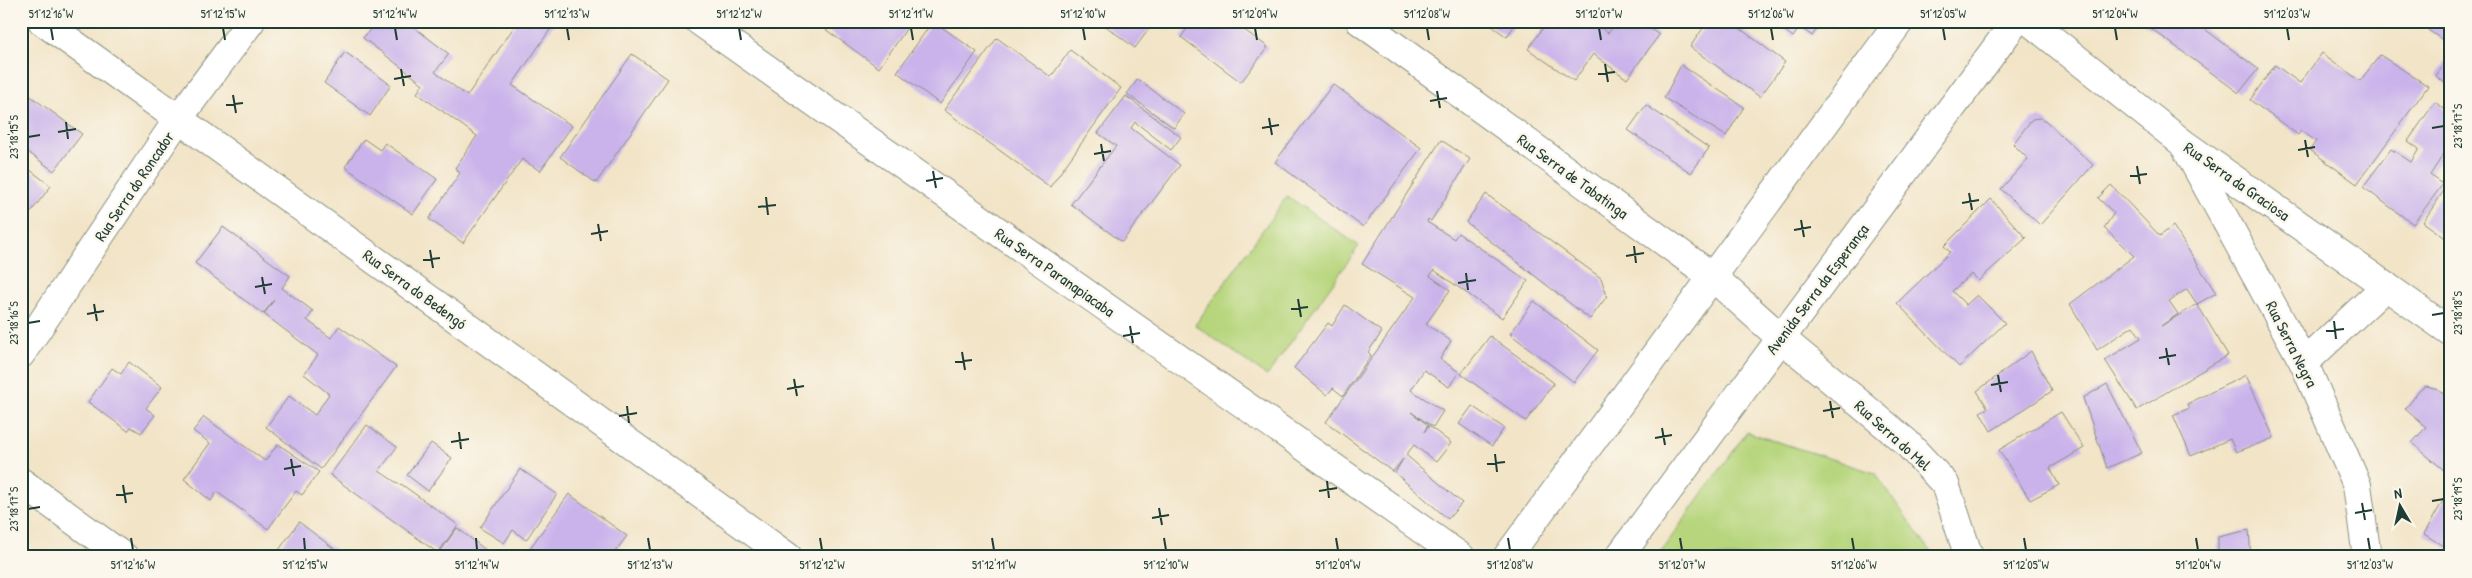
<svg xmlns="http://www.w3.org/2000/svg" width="2472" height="578" font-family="'Patrick Hand',sans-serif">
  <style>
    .green { fill: #b6d57c; stroke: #6a8958 }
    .building { fill: #cab3eb; fill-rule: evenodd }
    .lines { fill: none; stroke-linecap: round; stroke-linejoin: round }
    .minor-casing { stroke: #88907e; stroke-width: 30 }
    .minor { stroke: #fff; stroke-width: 28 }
    .ticks { fill: none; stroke: #1f3d34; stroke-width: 2 }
    .labels { text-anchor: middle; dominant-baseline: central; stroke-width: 5; stroke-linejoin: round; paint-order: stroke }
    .street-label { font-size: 16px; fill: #1f3d34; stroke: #fbf7ec }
    .neatline { fill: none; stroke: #1f3d34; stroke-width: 2 }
    .ticks-label { font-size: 12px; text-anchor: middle; fill: #1f3d34 }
  </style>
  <rect width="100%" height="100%" fill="#fbf7ec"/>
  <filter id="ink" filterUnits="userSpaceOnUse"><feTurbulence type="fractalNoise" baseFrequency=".02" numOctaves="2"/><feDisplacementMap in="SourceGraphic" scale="10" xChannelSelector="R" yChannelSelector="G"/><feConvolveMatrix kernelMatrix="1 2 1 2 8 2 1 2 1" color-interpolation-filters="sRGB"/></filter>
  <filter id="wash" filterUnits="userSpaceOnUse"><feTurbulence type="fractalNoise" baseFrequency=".0096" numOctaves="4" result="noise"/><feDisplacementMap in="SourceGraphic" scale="20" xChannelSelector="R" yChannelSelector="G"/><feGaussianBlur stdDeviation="1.12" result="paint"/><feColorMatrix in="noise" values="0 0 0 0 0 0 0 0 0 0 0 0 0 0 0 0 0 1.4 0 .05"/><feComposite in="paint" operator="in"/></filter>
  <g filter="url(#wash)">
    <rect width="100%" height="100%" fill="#f2e4c7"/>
    <g class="green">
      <polygon points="1287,196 1359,246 1267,376 1195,325"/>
      <polygon points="1747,432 1875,473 1934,557 1657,557"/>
    </g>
    <g id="blocks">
      <g class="building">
        <polygon points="377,21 406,21 449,54 435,72 467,96 518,21 523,24 525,21 556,21 512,85 572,126 540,171 522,159 463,243 429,219 460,173 455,168 477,136 417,93 423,84 363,38"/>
        <polygon points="821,21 898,21 907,28 879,68 818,24"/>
        <polygon points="933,21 977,52 940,104 897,72"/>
        <polygon points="1099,21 1155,21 1135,48"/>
        <polygon points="1193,21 1245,21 1240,27 1268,47 1241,82 1181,37"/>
        <polygon points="1485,21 1517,21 1507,37"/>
        <polygon points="1548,21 1598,21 1596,24 1608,33 1616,23 1614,21 1652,21 1648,27 1659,35 1627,79 1593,54 1574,81 1528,49"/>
        <polygon points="1708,21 1730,21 1785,62 1760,97 1690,47"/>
        <polygon points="1772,21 1823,21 1812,36 1800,27 1793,37"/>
        <polygon points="2141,21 2194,21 2258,69 2239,93"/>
        <polygon points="2434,21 2451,21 2451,32 2444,41 2428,30"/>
        <polygon points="997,38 1051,77 1070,50 1121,88 1050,187 944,110"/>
        <polygon points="345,52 391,85 370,116 324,83"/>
        <polygon points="2322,53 2360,81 2380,55 2428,86 2357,184 2310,150 2316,141 2301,131 2298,135 2250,100 2275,65 2300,83"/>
        <polygon points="632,54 668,79 596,183 560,157"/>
        <polygon points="2451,54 2451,88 2436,76"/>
        <polygon points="1681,65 1744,107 1726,136 1664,98"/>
        <polygon points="1138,79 1184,114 1174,128 1127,94"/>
        <polygon points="1333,84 1421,148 1363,227 1275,162"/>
        <polygon points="21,89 82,134 54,171 21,147"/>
        <polygon points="1126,96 1181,137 1171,150 1135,122 1131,128 1180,165 1122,242 1071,204 1116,146 1098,133"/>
        <polygon points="2435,102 2451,114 2451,143 2430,175 2443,184 2413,224 2363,187 2391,149 2411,162 2419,149 2408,141"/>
        <polygon points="1646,105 1709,148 1691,173 1628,130"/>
        <polygon points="2040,118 2046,121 2093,165 2040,225 2001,189 2028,159 2013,144 2032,119"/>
        <polygon points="364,139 380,150 385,143 437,179 413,214 345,167"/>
        <polygon points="1441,140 1470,159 1431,221 1428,219 1427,222 1454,239 1458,233 1528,281 1502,318 1434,270 1430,276 1450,290 1426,324 1451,341 1440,359 1459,372 1449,387 1424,370 1411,390 1443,411 1433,427 1411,412 1428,425 1424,432 1429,426 1451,443 1436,462 1414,445 1406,455 1462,503 1448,519 1395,473 1403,459 1393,472 1326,422 1415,297 1362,264"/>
        <polygon points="21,163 51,186 23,222 21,220"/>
        <polygon points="2451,180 2451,242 2423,222"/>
        <path d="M2111,185L2160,236L2173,226L2216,293L2197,304L2228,355L2137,410L2105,360L2141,338L2133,326L2097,350L2070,304L2134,256L2104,228L2114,213L2098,198ZM2187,289L2197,304L2161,326L2178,314L2169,301Z"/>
        <polygon points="1486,194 1601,278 1607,296 1590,319 1466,222"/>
        <polygon points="1991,199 2026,238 1978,281 1971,274 1952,291 1966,305 1977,295 2005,323 1959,367 1897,303 1950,252 1944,246"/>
        <polygon points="223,227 290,276 282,288 313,311 307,320 331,338 339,326 396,367 321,469 266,427 289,396 315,415 329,394 304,374 318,355 264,314 274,300 263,314 195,263"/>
        <polygon points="1534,301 1598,350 1574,382 1510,334"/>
        <polygon points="1345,305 1382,332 1368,352 1371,355 1343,396 1333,388 1327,395 1294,368 1328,323 1332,326"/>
        <polygon points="1490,336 1554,383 1526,421 1461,374"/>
        <polygon points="2031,351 2052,391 1991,431 1980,412 1988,408 1977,391"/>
        <polygon points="129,362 162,387 146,408 155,415 141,433 131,427 128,431 88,402 112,368 121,374"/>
        <polygon points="2246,375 2274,438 2236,452 2230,439 2191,456 2173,415 2190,408 2187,404"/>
        <polygon points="2107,384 2142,453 2107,468 2083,398"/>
        <polygon points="2426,386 2438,389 2451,400 2451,476 2412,443 2426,427 2405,409 2420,390"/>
        <polygon points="1472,406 1504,428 1492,446 1459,424"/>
        <polygon points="2061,412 2084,448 2050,468 2059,485 2030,500 1999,450"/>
        <polygon points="204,417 265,461 278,444 319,472 302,495 296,491 268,529 217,492 211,501 184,479 210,443 193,431"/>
        <polygon points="367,425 397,447 379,471 400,485 401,484 458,525 438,553 330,475"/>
        <polygon points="431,443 452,458 428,491 407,475"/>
        <polygon points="520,469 557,494 526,540 513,530 504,543 480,528"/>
        <polygon points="2451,487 2451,551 2424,534"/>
        <polygon points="569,494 627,536 611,557 542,557 530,548"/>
        <polygon points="299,522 345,557 274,557"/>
        <polygon points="457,528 495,557 444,557 439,553"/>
        <polygon points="2249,530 2251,557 2218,557 2218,537"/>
      </g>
    </g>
  </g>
  <g filter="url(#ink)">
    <use href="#blocks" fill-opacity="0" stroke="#88907e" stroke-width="1"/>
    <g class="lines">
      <g class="minor-casing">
        <g id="minor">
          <polyline points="42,21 788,557"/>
          <polyline points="699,21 1461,557"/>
          <polyline points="1360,21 1713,277 1781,338 1906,442 1945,484 1969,557"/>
          <polyline points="2029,21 2184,144 2451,332"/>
          <polyline points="2187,150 2304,363 2357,485 2367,557"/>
          <polyline points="21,354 178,119 251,21"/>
          <polyline points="2304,363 2386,286"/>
          <polyline points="21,482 124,557"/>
          <polyline points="1507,557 1900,21"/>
          <polyline points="1619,557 2016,21"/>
        </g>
      </g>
      <use href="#minor" class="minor"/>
    </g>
  </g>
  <path class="ticks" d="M51,28L53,40M223,28L225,40M395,28L397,40M567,28L569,40M739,28L741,40M911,28L913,40M1083,28L1085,40M1255,28L1257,40M1427,28L1429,40M1599,28L1601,40M1771,28L1773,40M1943,28L1945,40M2115,28L2117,40M2287,28L2289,40M1605,64L1608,82M401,69L404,86M1598,74L1615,72M394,79L411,76M1437,91L1440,108M233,95L236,113M1430,101L1447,98M226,105L243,103M1269,118L1272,135M66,122L68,139M1262,128L1279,125M2432,128L2444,126M58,132L76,129M28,137L40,135M2305,140L2308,157M1101,144L1104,161M2298,150L2315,147M1094,154L1111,151M2137,166L2140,184M933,171L936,188M2130,176L2147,174M926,181L943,178M1969,193L1972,210M766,197L768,215M1962,203L1979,200M758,207L776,205M1801,220L1804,237M598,224L601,241M1794,230L1811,227M591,234L608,231M1634,246L1636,263M430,250L433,268M1626,256L1644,253M423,260L440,258M1466,273L1468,290M262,277L265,294M1458,283L1476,280M255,287L272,284M1298,299L1301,317M94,304L97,321M1291,309L1308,307M87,314L104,311M2432,315L2444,313M2334,321L2336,339M28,323L40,321M1130,326L1133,343M2326,331L2344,329M1123,336L1140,333M2166,348L2169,365M962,352L965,370M2159,358L2176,355M955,362L972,360M1998,375L2001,392M794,379L797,396M1991,385L2008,382M787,389L804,386M1830,401L1833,418M627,406L629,423M1823,411L1840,408M619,416L637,413M1662,428L1665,445M459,432L461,449M1655,438L1672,435M451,442L469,439M1495,454L1497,472M291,459L294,476M1487,464L1505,462M284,469L301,466M1327,481L1329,498M123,485L126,503M1319,491L1337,488M116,495L133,493M2432,501L2444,499M2362,503L2365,520M1159,508L1162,525M28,509L40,507M2355,513L2372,510M1152,518L1169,515M131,538L133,550M304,538L305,550M476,538L477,550M648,538L650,550M820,538L822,550M992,538L994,550M1164,538L1166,550M1336,538L1338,550M1508,538L1510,550M1680,538L1682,550M1852,538L1854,550M2024,538L2026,550M2196,538L2198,550M2368,538L2370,550"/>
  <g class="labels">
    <g class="street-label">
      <text transform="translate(1573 176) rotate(36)">Rua Serra de Tabatinga</text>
      <text transform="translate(2237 181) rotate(35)">Rua Serra da Graciosa</text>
      <text transform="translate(134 186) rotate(-56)">Rua Serra do Roncador</text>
      <text transform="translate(1055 272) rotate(35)">Rua Serra Paranapiacaba</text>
      <text transform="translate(415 289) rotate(36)">Rua Serra do Bedengó</text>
      <text transform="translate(1817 289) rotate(-53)">Avenida Serra da Esperança</text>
      <text transform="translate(2292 344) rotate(63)">Rua Serra Negra</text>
      <text transform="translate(1893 435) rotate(42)">Rua Serra do Mel</text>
    </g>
  </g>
  <rect width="2472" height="578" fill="none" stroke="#fbf7ec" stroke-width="55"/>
  <g transform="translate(2400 506) rotate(351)" stroke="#fbf7ec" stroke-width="4" paint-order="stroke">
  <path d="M0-4L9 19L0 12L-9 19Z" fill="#1f3d34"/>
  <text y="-8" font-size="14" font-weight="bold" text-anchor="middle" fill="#1f3d34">N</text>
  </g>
  <rect x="28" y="28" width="2416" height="522" class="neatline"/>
  <g class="ticks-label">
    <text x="51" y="18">51°12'16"W</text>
    <text x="223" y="18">51°12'15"W</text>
    <text x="395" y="18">51°12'14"W</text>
    <text x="567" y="18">51°12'13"W</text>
    <text x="739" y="18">51°12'12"W</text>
    <text x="911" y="18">51°12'11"W</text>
    <text x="1083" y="18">51°12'10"W</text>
    <text x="1255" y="18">51°12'09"W</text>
    <text x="1427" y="18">51°12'08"W</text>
    <text x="1599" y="18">51°12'07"W</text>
    <text x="1771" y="18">51°12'06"W</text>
    <text x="1943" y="18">51°12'05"W</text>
    <text x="2115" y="18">51°12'04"W</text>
    <text x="2287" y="18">51°12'03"W</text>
    <text transform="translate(2458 126) rotate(-90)" y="4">23°18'17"S</text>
    <text transform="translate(14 137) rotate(-90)" y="4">23°18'15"S</text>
    <text transform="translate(2458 313) rotate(-90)" y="4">23°18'18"S</text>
    <text transform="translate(14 323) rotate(-90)" y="4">23°18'16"S</text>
    <text transform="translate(2458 499) rotate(-90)" y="4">23°18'19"S</text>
    <text transform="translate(14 509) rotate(-90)" y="4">23°18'17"S</text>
    <text x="133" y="569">51°12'16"W</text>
    <text x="305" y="569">51°12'15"W</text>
    <text x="477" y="569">51°12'14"W</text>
    <text x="650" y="569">51°12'13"W</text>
    <text x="822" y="569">51°12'12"W</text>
    <text x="994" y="569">51°12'11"W</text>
    <text x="1166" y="569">51°12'10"W</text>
    <text x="1338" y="569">51°12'09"W</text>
    <text x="1510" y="569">51°12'08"W</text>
    <text x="1682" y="569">51°12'07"W</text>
    <text x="1854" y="569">51°12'06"W</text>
    <text x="2026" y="569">51°12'05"W</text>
    <text x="2198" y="569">51°12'04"W</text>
    <text x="2370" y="569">51°12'03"W</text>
  </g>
</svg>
